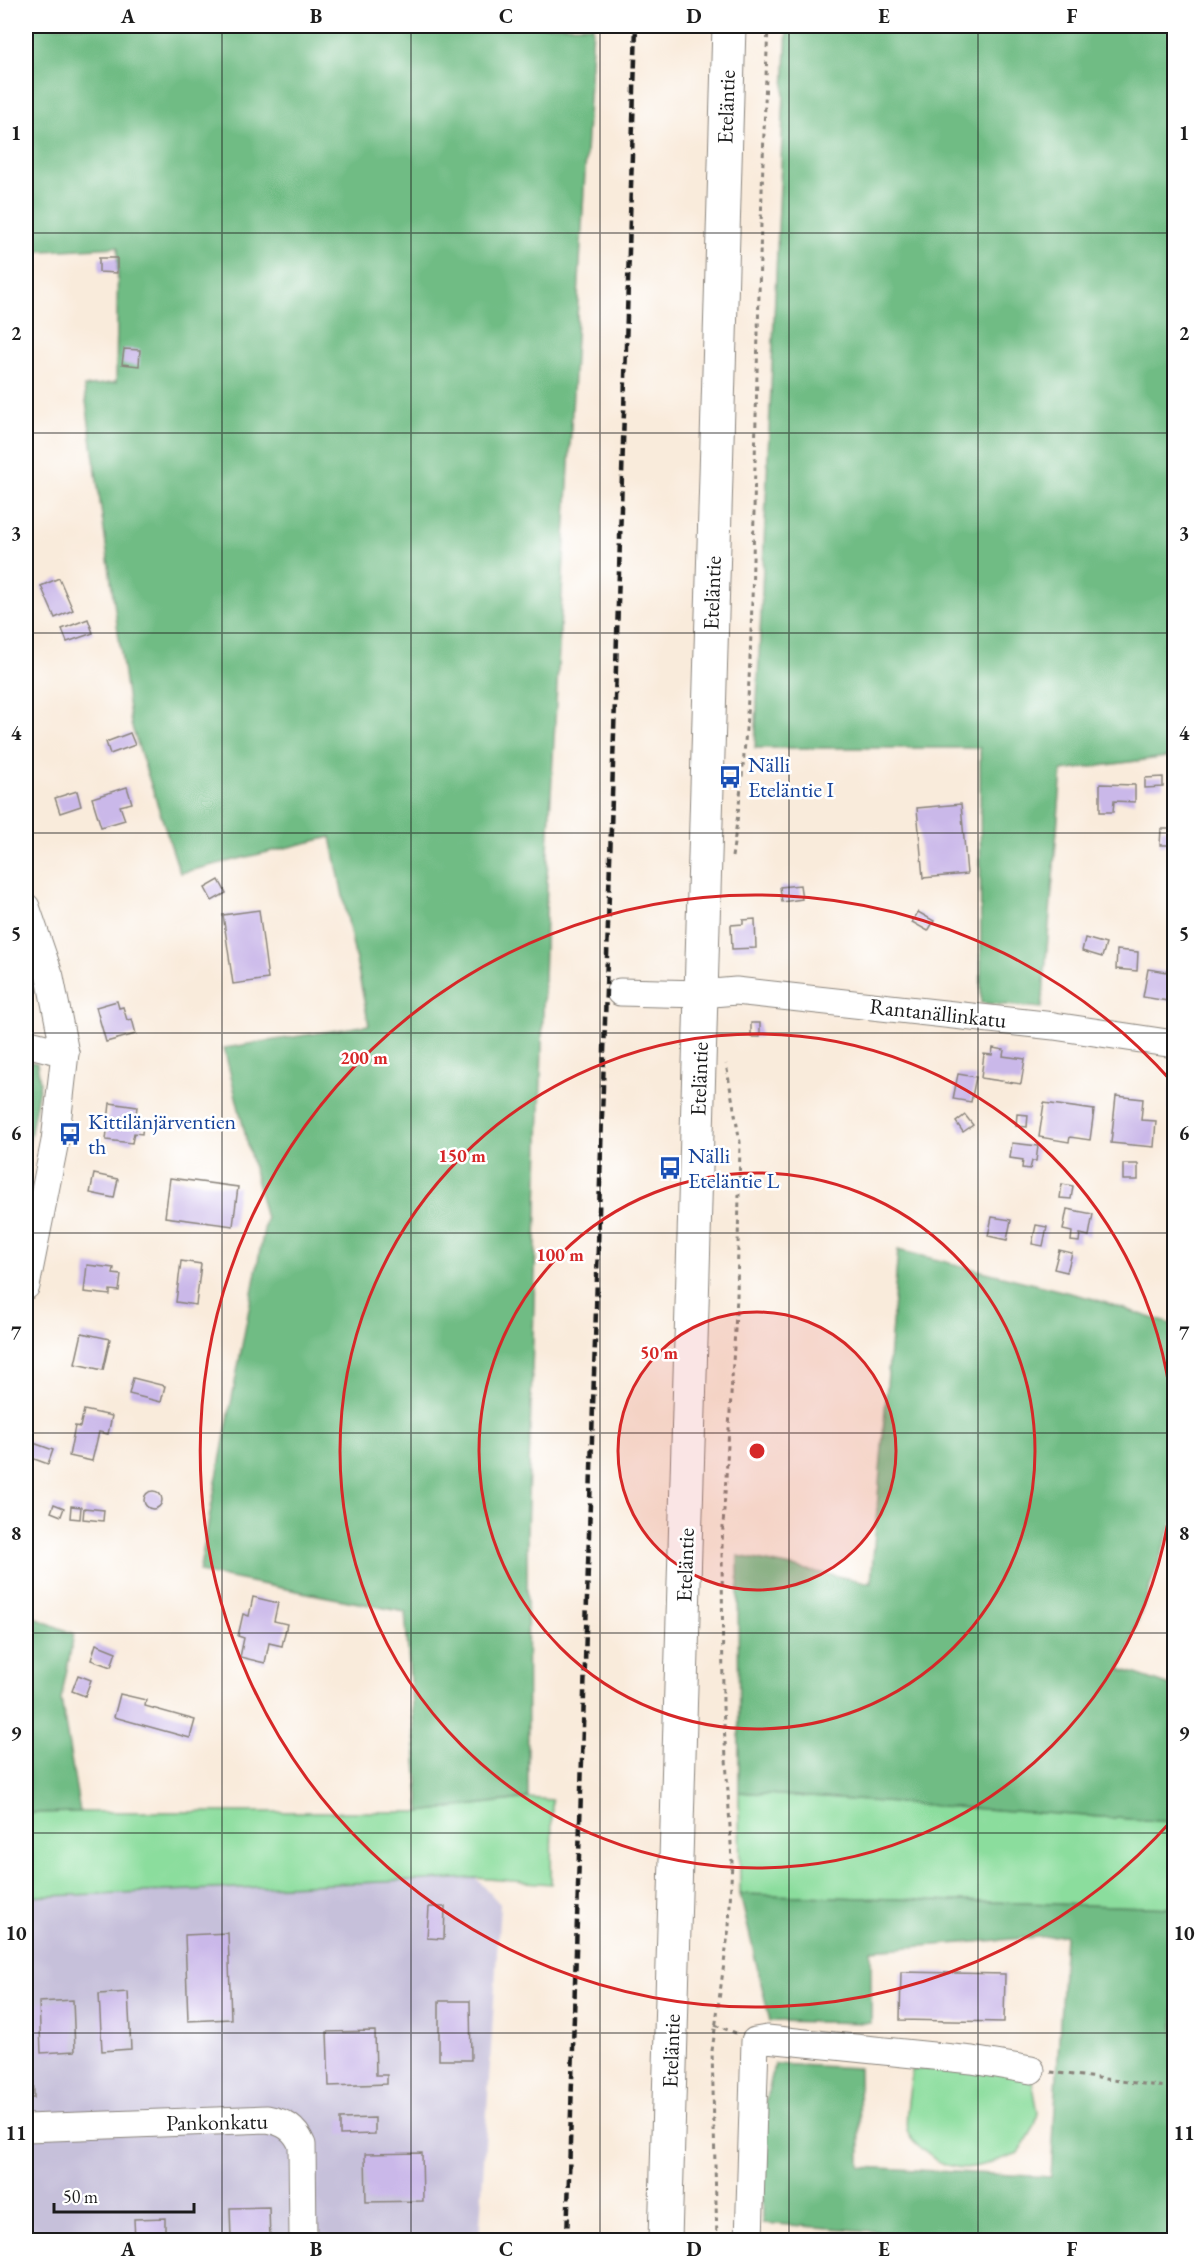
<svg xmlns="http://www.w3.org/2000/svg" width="1200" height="2266" font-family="'EB Garamond',serif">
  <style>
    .industrial { fill: #c6c0da }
    .green { fill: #8bdd9d; stroke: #547c5c; stroke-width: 1.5 }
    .forest { fill: #70bc84; stroke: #466c50; stroke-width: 1.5 }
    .building { fill: #cab8e9 }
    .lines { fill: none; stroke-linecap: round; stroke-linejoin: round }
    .minor-casing { stroke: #8a847c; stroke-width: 29 }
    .major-casing { stroke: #8a847c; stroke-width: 35 }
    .path { stroke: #8a847c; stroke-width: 3; stroke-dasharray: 4.5 4.5; stroke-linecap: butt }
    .minor { stroke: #fff; stroke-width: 27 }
    .major { stroke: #fff; stroke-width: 33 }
    .rail { stroke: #1c1c1c; stroke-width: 4.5; stroke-dasharray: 9 4.5; stroke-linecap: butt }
    .grid { fill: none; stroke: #1c1c1c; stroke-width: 1.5; stroke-opacity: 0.55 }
    .ring { fill: none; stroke: #d62828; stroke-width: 3 }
    .labels { text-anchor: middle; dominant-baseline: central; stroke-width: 5; stroke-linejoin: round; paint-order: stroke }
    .street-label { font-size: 22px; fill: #1c1c1c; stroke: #fff }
    .transit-label { font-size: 22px; fill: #164399; stroke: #fff; text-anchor: start }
    .centre { fill: #d62828; stroke: #fff; stroke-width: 3 }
    .ring-label { font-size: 18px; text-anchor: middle; font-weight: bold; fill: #d62828; stroke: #fff; stroke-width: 5; stroke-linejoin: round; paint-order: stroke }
    .neatline { fill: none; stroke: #1c1c1c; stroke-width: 2 }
    .grid-label { font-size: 20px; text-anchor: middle; font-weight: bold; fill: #1c1c1c }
  </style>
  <rect width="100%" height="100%" fill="#fff"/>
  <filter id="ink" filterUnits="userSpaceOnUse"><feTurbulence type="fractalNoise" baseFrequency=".0167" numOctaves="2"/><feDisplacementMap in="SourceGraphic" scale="12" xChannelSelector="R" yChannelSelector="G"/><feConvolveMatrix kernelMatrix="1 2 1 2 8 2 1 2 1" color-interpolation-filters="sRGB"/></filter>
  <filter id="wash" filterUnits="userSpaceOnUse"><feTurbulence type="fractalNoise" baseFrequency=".008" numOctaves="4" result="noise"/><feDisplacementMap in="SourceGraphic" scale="24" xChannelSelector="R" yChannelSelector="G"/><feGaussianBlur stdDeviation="1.35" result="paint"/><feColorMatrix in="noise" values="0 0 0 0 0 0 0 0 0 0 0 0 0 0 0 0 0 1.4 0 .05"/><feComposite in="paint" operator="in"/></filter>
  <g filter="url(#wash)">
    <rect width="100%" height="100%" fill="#f9ebdb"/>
    <polygon class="industrial" points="476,1878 500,1904 479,2240 26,2240 26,1897"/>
    <g class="green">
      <polygon points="739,1792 1174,1822 1174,1908 740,1894"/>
      <polygon points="528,1798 552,1800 551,1884 476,1878 26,1897 26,1813 80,1812 420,1812"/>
      <path d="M974,2066L1031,2075L1038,2113L1035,2126L1019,2153C983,2165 957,2180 924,2151C917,2145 909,2139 907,2130C904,2118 911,2084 912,2070Z"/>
    </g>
    <g class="forest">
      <polygon points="26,26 593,26 548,850 527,1534 528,1798 420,1812 405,1612 199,1572 266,1219 224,1048 369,1025 331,837 180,873 131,724 84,387 116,382 118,247 26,252"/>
      <polygon points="787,26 1174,26 1174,756 1062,771 1042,1008 981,1003 980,748 755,748"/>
      <polygon points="26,1061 37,1063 40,1082 26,1159"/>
      <polygon points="898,1250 1094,1299 1174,1325 1174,1518 1121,1669 1174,1687 1174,1822 739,1792 738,1556 871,1583"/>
      <polygon points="26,1614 74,1634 61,1699 80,1812 26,1813"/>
      <polygon points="740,1894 1174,1908 1174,2240 911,2240 883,2232 763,2223 763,2111 775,2064 859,2068 860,2167 1051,2177 1065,1935 871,1950 871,2023 770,2021"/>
    </g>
    <g id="blocks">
      <g class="building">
        <polygon points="99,258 117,258 117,273 99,272"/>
        <polygon points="124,349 140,350 139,366 122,364"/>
        <polygon points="59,578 73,610 55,618 41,586"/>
        <polygon points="88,619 93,633 67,642 62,629"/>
        <polygon points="130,733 135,745 110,754 106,742"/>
        <polygon points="1163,777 1163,787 1145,788 1145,778"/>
        <polygon points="1100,784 1135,785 1135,802 1114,801 1113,812 1100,812"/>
        <polygon points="127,787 132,803 120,806 125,820 101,827 92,798"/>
        <polygon points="77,791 81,806 60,813 55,798"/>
        <polygon points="961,804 967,874 923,878 917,808"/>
        <polygon points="1172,817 1174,817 1174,845 1160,845 1161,829 1171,829"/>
        <polygon points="219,880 226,893 212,901 205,888"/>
        <polygon points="800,885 802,899 782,902 780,887"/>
        <polygon points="259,910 268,979 233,984 223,915"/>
        <polygon points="918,912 934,921 928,931 912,922"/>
        <polygon points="755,919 756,948 732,949 731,925 743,924 743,920"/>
        <polygon points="1085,938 1106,944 1102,957 1082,951"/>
        <polygon points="1117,950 1138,952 1137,971 1116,969"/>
        <polygon points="1170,956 1174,957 1174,1002 1143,997 1148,969 1167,972"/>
        <polygon points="117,1001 119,1008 123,1007 127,1020 132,1019 136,1034 106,1042 96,1007"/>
        <rect x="751" y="1023" width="9" height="14"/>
        <polygon points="993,1048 1004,1050 1003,1056 1025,1059 1021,1084 981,1078 984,1054 992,1055"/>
        <polygon points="958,1074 976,1077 971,1102 953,1099"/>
        <polygon points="1172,1076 1174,1076 1174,1110 1168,1109"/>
        <polygon points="1116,1096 1143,1099 1141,1120 1156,1121 1154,1147 1111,1143"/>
        <polygon points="110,1103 137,1107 135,1122 143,1123 142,1134 134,1133 132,1143 106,1140"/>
        <polygon points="1044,1103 1094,1110 1090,1140 1070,1137 1069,1142 1039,1137"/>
        <polygon points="1017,1114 1028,1115 1027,1127 1016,1126"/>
        <polygon points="965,1115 973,1125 963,1132 956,1122"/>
        <polygon points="1012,1143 1038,1146 1036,1161 1032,1161 1030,1169 1022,1168 1023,1160 1010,1158"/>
        <rect x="1123" y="1164" width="15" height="16"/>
        <polygon points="94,1174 118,1179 114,1198 90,1193"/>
        <polygon points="170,1178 238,1187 233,1226 165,1217"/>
        <polygon points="1062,1184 1073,1186 1071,1199 1060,1198"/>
        <polygon points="1067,1209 1093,1214 1089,1236 1080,1234 1079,1242 1071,1241 1072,1232 1063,1230"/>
        <polygon points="992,1217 1011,1220 1007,1240 988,1236"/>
        <polygon points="1036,1225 1047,1227 1043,1246 1032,1244"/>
        <polygon points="1059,1250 1072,1253 1067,1272 1054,1269"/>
        <polygon points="181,1261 201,1264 196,1305 176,1302"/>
        <polygon points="87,1265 114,1268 113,1274 121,1275 119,1291 110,1290 110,1295 84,1292"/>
        <polygon points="82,1333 110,1339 103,1370 75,1364"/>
        <polygon points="133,1378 165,1386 161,1402 129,1394"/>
        <polygon points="84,1410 112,1416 108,1434 99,1432 92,1461 69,1456 75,1426 80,1427"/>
        <polygon points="28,1441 53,1450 48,1464 26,1456"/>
        <circle cx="153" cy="1500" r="9"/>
        <polygon points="54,1504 64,1508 61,1516 51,1512"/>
        <polygon points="71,1506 81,1507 80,1519 70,1518"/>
        <polygon points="84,1508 104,1510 103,1521 83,1519"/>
        <polygon points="253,1597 278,1603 274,1621 287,1624 282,1646 269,1643 265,1663 240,1657 244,1638 238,1636 243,1614 249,1616"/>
        <polygon points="96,1644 116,1652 111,1667 91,1660"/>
        <polygon points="78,1675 91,1680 85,1696 72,1691"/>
        <polygon points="120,1694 146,1700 145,1706 195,1720 190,1738 114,1717"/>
        <polygon points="429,1907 445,1907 444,1939 427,1938"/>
        <polygon points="228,1933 231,2019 188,2021 185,1935"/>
        <polygon points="901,1972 1005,1974 1004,2022 900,2020"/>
        <polygon points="128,1992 131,2049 102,2051 99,1994"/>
        <polygon points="73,2000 75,2051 41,2053 39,2002"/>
        <polygon points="439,2001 470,2001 471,2060 439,2060"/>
        <polygon points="375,2031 376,2075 387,2075 387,2084 329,2086 327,2032"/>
        <polygon points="26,2068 33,2068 34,2098 26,2098"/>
        <polygon points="375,2118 375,2134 340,2135 340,2119"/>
        <polygon points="422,2153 423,2201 366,2202 365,2154"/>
        <polygon points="269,2207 270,2240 231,2240 230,2208"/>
        <polygon points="165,2218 165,2240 135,2240 134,2219"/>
      </g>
    </g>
  </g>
  <g filter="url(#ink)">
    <use href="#blocks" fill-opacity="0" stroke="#8a847c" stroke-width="1.5"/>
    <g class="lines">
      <g class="minor-casing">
        <g id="minor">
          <polyline points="26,907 50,977 65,1053 55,1141 26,1286"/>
          <polyline points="620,992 701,994 736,991 1054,1026 1174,1044"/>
          <polyline points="26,1043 65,1053"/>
          <path d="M26,2128L267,2119C284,2122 295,2128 302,2145L303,2240"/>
          <polyline points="749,2240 755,2041 767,2039 972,2060 1031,2070"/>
        </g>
      </g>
      <g class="major-casing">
        <polyline id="major" points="665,2240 729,26"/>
      </g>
      <g class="path">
        <path d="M732,857C752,727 752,595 755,464C758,318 762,172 768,26"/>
        <polyline points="715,2025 736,2033"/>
        <polyline points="1051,2072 1174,2088"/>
        <polyline points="717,2240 712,2051 729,1927 732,1861 723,1707 722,1543 737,1297 740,1142 726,1064"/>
      </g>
      <use href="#minor" class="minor"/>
      <use href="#major" class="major"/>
      <polyline class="rail" points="567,2240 636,26"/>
    </g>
  </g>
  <path class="grid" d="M222,26V2240M411,26V2240M600,26V2240M789,26V2240M978,26V2240M26,233H1174M26,433H1174M26,633H1174M26,833H1174M26,1033H1174M26,1233H1174M26,1433H1174M26,1633H1174M26,1833H1174M26,2033H1174"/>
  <circle cx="757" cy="1451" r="139" fill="#d62828" fill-opacity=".12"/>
  <g class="ring">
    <circle cx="757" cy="1451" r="139"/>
    <circle cx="757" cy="1451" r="278"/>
    <circle cx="757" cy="1451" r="417"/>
    <path d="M1173 1819A556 556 0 1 1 1173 1083"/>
  </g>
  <defs>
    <g id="bus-bare" transform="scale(1.8)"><path d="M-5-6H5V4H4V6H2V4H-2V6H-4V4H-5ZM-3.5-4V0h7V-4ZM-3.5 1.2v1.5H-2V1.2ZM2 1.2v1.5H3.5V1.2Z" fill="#1a4fb4" stroke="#fff" stroke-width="2.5" paint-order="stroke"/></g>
  </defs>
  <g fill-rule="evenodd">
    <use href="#bus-bare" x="730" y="777"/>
    <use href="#bus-bare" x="70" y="1134"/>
    <use href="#bus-bare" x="670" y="1168"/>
  </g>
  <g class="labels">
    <g class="street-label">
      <text transform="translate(726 107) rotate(-88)">Eteläntie</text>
      <text transform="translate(712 593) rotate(-88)">Eteläntie</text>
      <text transform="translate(938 1013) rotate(6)">Rantanällinkatu</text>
      <text transform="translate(699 1079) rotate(-88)">Eteläntie</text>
      <text transform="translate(685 1565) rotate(-88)">Eteläntie</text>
      <text transform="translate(671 2051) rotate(-88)">Eteläntie</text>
      <text transform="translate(217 2122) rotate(-1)">Pankonkatu</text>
    </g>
    <g class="transit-label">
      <text x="748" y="764">Nälli<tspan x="748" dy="25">Eteläntie I</tspan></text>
      <text x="88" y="1121">Kittilänjärventien<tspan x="88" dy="25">th</tspan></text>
      <text x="688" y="1155">Nälli<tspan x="688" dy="25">Eteläntie L</tspan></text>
    </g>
  </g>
  <circle cx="757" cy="1451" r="9" class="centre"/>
  <g class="ring-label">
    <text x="364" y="1064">200 m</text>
    <text x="462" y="1162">150 m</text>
    <text x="560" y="1261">100 m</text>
    <text x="659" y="1359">50 m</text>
  </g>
  <rect width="1200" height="2266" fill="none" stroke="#fff" stroke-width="66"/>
  <path d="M54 2203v9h140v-9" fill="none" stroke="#1c1c1c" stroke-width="3"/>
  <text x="63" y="2203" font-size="18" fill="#1c1c1c" stroke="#ffffff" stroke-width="4.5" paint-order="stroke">50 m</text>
  <rect x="33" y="33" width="1134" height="2200" class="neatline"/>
  <g class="grid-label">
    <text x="128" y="23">A</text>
    <text x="316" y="23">B</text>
    <text x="506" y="23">C</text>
    <text x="694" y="23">D</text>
    <text x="884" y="23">E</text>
    <text x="1072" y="23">F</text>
    <text x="16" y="140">1</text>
    <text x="1184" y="140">1</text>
    <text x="16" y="340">2</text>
    <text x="1184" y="340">2</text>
    <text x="16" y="540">3</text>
    <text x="1184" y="540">3</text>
    <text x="16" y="740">4</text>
    <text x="1184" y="740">4</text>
    <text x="16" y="940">5</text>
    <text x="1184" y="940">5</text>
    <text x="16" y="1140">6</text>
    <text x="1184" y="1140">6</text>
    <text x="16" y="1340">7</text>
    <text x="1184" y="1340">7</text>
    <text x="16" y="1540">8</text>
    <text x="1184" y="1540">8</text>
    <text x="16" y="1740">9</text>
    <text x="1184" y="1740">9</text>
    <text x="16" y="1940">10</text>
    <text x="1184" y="1940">10</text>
    <text x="16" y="2140">11</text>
    <text x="1184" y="2140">11</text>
    <text x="128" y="2256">A</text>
    <text x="316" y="2256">B</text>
    <text x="506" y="2256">C</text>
    <text x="694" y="2256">D</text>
    <text x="884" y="2256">E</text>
    <text x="1072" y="2256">F</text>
  </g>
</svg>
